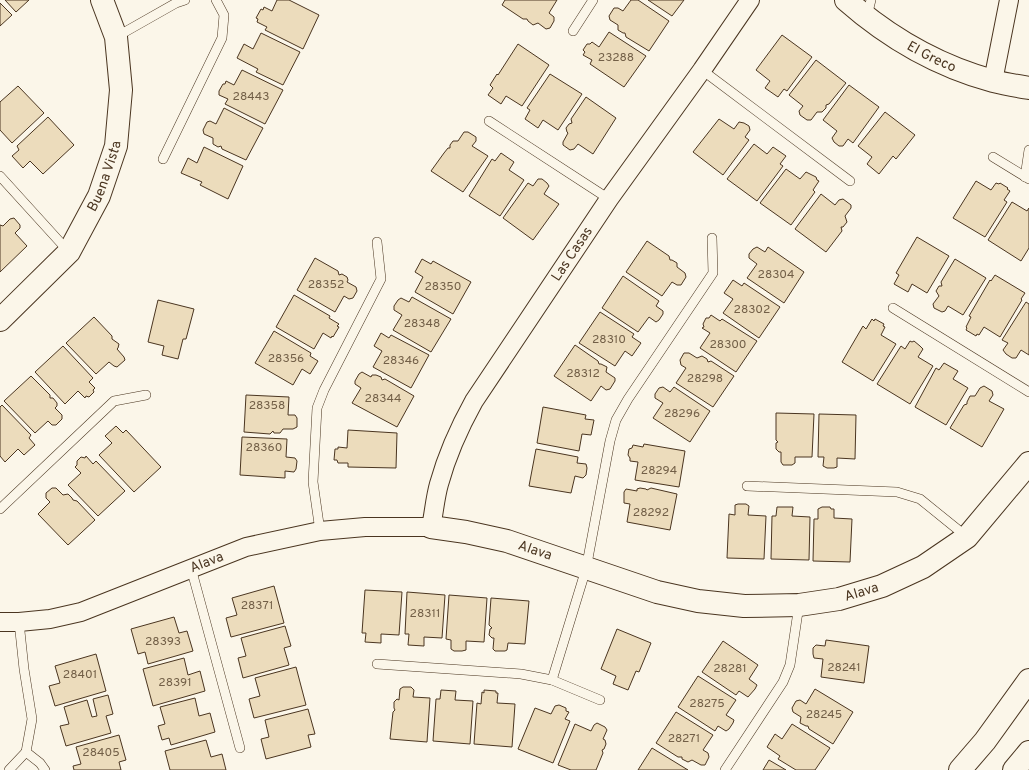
<svg xmlns="http://www.w3.org/2000/svg" width="1029" height="770" font-family="Overpass,sans-serif">
  <style>
    .building { fill: #ecdcbc; stroke: #4a3520 }
    .lines { fill: none; stroke-linecap: round; stroke-linejoin: round }
    .service-casing { stroke: #4a3520; stroke-width: 10 }
    .minor-casing { stroke: #4a3520; stroke-width: 20 }
    .tertiary-casing { stroke: #4a3520; stroke-width: 24 }
    .primary-casing { stroke: #4a3520; stroke-width: 24 }
    .service { stroke: #fbf6e9; stroke-width: 9 }
    .minor { stroke: #fbf6e9; stroke-width: 18 }
    .tertiary { stroke: #fbf6e9; stroke-width: 22 }
    .primary { stroke: #fbf6e9; stroke-width: 22 }
    .labels { text-anchor: middle; dominant-baseline: central; stroke-width: 3; stroke-linejoin: round; paint-order: stroke }
    .number-label { font-size: 12px; fill: #725f47 }
    .street-label { font-size: 14px; fill: #4a3520; stroke: #fbf6e9 }
  </style>
  <rect width="100%" height="100%" fill="#fbf6e9"/>
  <g class="building">
    <polygon points="5,0 29,0 16,12"/>
    <polygon points="277,0 289,0 319,15 303,49 265,30 267,27 257,22 258,19 256,18 261,9 263,10 264,7 272,11"/>
    <polygon points="505,0 557,0 549,13 554,17 554,21 550,28 546,29 538,23 533,25 528,21 527,19 523,19 502,5"/>
    <polygon points="631,0 638,0 669,21 649,51 626,37 625,33 623,33 618,30 618,25 610,20 609,16 614,8 618,8 623,11"/>
    <polygon points="648,0 684,0 672,16"/>
    <polygon points="0,3 12,15 0,26"/>
    <polygon points="609,32 646,56 624,87 590,64 592,60 583,55 585,52 583,50 587,44 590,44 592,42 599,47"/>
    <polygon points="261,33 300,52 283,85 256,72 258,69 237,58 244,44 253,49"/>
    <polygon points="782,35 812,57 787,91 784,89 778,97 765,88 770,81 756,70"/>
    <polygon points="518,44 549,65 522,106 506,96 501,104 488,95 493,88 490,85 497,74 498,75"/>
    <polygon points="816,60 846,83 829,104 826,105 826,108 822,112 817,112 811,120 807,120 800,115 799,111 803,106 789,95"/>
    <polygon points="242,70 283,90 265,124 225,104 228,99 219,95 219,91 223,84 225,84 226,81 234,85"/>
    <polygon points="550,74 582,94 558,130 543,120 538,128 525,119 530,110 527,108"/>
    <polygon points="849,85 879,107 853,143 848,139 843,146 839,146 834,142 832,138 837,131 823,120"/>
    <polygon points="18,86 44,113 12,143 0,130 0,102"/>
    <polygon points="586,97 616,118 593,154 578,144 574,149 570,150 563,145 563,142 568,133 567,132 566,128 569,124 572,123 571,119"/>
    <polygon points="224,108 263,128 246,160 222,149 221,146 218,147 213,144 213,138 204,134 203,130 207,122 210,121 216,124"/>
    <polygon points="885,112 915,135 896,159 893,156 879,174 867,164 872,157 858,146"/>
    <polygon points="48,117 74,145 43,174 30,161 23,168 12,156 19,150 17,146"/>
    <polygon points="719,119 734,129 739,122 744,123 749,126 750,130 745,137 749,140 723,175 693,152"/>
    <polygon points="464,132 468,132 476,137 476,141 472,146 488,156 463,192 431,171 444,153 448,148 450,148 450,145 453,141 458,141"/>
    <polygon points="754,144 767,154 773,147 786,156 780,164 783,166 757,201 727,179"/>
    <polygon points="204,147 243,166 228,199 200,185 202,182 181,173 188,158 197,163"/>
    <polygon points="501,153 514,162 509,170 524,180 500,216 469,196 492,159 495,161"/>
    <polygon points="786,169 800,179 806,172 816,177 817,180 819,181 813,190 815,192 791,225 760,203"/>
    <polygon points="538,179 542,179 547,183 549,186 544,194 559,204 533,240 503,218 528,183 533,186"/>
    <polygon points="976,181 991,190 996,183 999,184 1000,183 1008,188 1007,189 1010,191 1004,200 1007,202 985,237 953,218"/>
    <polygon points="821,194 835,205 839,200 843,199 851,205 851,208 845,216 847,222 843,227 841,227 842,231 826,252 795,229"/>
    <polygon points="1012,202 1027,211 1029,208 1029,248 1021,261 988,240"/>
    <polygon points="14,218 20,225 20,228 15,233 27,246 0,272 0,225 3,226 10,219"/>
    <polygon points="917,237 949,256 927,293 912,284 908,292 894,284 899,275 896,273"/>
    <polygon points="647,241 669,256 670,260 672,260 677,263 677,267 685,273 686,277 681,285 677,285 672,282 662,296 626,272"/>
    <polygon points="757,247 765,252 768,247 804,272 784,303 747,278 757,264 749,258 749,254 753,249"/>
    <polygon points="315,258 338,271 339,275 342,274 347,277 348,280 347,282 356,287 357,291 353,298 349,299 344,296 335,312 297,290"/>
    <polygon points="422,259 431,264 433,261 471,282 453,314 415,292 423,277 415,272"/>
    <polygon points="955,259 986,278 963,315 948,306 945,311 942,312 934,308 933,304 939,296 936,291 939,286 942,286 941,282"/>
    <polygon points="995,275 1025,293 1021,299 1022,300 1000,337 984,327 979,335 977,334 976,336 966,330 967,328 966,327 971,317 969,316 990,280 991,281"/>
    <polygon points="623,276 659,301 656,306 663,311 663,314 659,320 656,322 649,317 638,332 602,308"/>
    <polygon points="733,280 742,286 744,283 780,307 759,338 723,313 733,299 724,293"/>
    <polygon points="294,295 330,316 329,318 339,324 337,326 339,327 333,337 332,336 331,338 323,333 314,349 276,327"/>
    <polygon points="412,297 451,319 431,352 393,330 402,315 394,310 394,306 398,300 401,298 409,302"/>
    <polygon points="158,300 194,309 186,339 183,339 178,359 162,355 164,346 148,342"/>
    <polygon points="1026,302 1029,304 1029,355 1021,350 1016,358 1012,358 1006,354 1003,350 1008,343 1002,340"/>
    <polygon points="600,312 634,334 632,337 641,343 632,356 625,351 615,366 579,343"/>
    <polygon points="711,315 720,321 722,319 757,341 736,372 700,348 710,333 702,328 704,327 703,324 706,318 709,318"/>
    <polygon points="94,317 112,336 112,339 119,344 118,348 117,349 124,357 125,360 117,367 114,366 109,362 96,374 66,343"/>
    <polygon points="872,319 874,321 875,319 884,324 883,326 885,327 881,335 896,344 873,381 842,362 863,326 866,329"/>
    <polygon points="274,331 311,353 310,356 318,361 310,374 302,369 293,385 255,363"/>
    <polygon points="381,333 389,338 391,335 429,355 411,388 373,367 382,351 374,346"/>
    <polygon points="910,341 912,342 914,341 920,346 923,349 918,357 933,366 910,404 877,384 901,346 905,349"/>
    <polygon points="575,345 598,361 599,364 601,364 607,367 606,372 615,378 615,381 610,389 606,390 601,386 591,401 554,376"/>
    <polygon points="63,346 93,378 89,382 95,388 93,390 94,392 89,397 86,396 85,398 78,391 65,404 35,372"/>
    <polygon points="684,353 689,353 697,358 702,356 707,359 708,362 711,361 734,376 713,407 676,383 686,368 681,365 680,360"/>
    <polygon points="944,363 958,371 953,379 968,388 946,425 915,407 936,368 939,370"/>
    <polygon points="362,372 371,377 372,375 376,375 381,377 382,380 385,379 414,396 397,427 352,403 361,388 355,384 355,381 359,374"/>
    <polygon points="31,376 50,395 50,398 53,398 57,403 57,406 55,408 62,415 62,419 56,425 52,425 48,421 35,433 4,401"/>
    <polygon points="984,386 992,391 993,395 989,401 1004,409 982,447 950,428 964,405 967,404 967,402 970,396 975,396 980,388"/>
    <polygon points="663,387 670,392 674,387 710,411 690,442 653,418 663,403 655,398 655,394 659,388"/>
    <polygon points="246,395 289,397 288,415 295,415 297,418 297,427 293,429 283,429 280,433 274,433 273,431 270,434 244,432"/>
    <polygon points="2,405 31,435 29,438 35,445 24,455 18,449 5,462 0,456 0,407"/>
    <polygon points="543,407 586,415 585,419 594,420 591,435 582,434 579,451 537,443"/>
    <polygon points="776,413 814,414 812,457 795,457 795,463 792,465 783,465 781,462 781,452 779,452 776,449 776,443 778,442 776,440"/>
    <polygon points="819,414 856,415 855,459 837,458 837,467 834,468 827,468 823,466 824,457 818,457"/>
    <polygon points="116,426 123,433 126,430 161,467 134,492 99,455 112,443 105,436"/>
    <polygon points="348,430 397,433 396,468 348,467 348,463 338,463 337,460 334,460 335,449 338,449 338,447 347,448"/>
    <polygon points="242,437 287,439 286,457 295,458 297,461 296,469 294,472 285,471 285,478 240,475"/>
    <polygon points="644,444 685,451 679,487 635,480 638,462 630,461 630,458 628,455 629,449 632,448 633,445 643,447"/>
    <polygon points="536,449 578,457 577,463 586,464 587,468 586,475 583,478 575,476 571,493 529,486"/>
    <polygon points="86,456 93,464 96,461 125,491 98,516 68,485 81,473 75,467 77,465 77,461 81,457 85,458"/>
    <polygon points="52,488 56,488 63,495 68,494 72,498 73,500 77,501 95,520 68,545 38,514 50,502 46,498 46,493"/>
    <polygon points="640,488 646,489 647,490 651,488 677,494 670,530 627,522 630,504 624,503 624,492 626,489 637,491 637,489"/>
    <polygon points="738,504 746,504 749,506 748,515 766,516 764,559 727,558 729,514 735,515 735,505"/>
    <polygon points="777,507 793,507 792,516 810,517 809,560 771,559 772,516 776,516"/>
    <polygon points="822,507 830,507 831,509 834,509 834,518 852,519 850,562 813,561 814,519 818,519 818,509"/>
    <polygon points="274,586 284,623 231,637 226,618 237,615 232,598"/>
    <polygon points="365,590 402,592 399,635 381,634 381,643 365,642 366,633 362,633"/>
    <polygon points="407,592 445,595 442,638 424,637 424,646 408,645 409,634 405,634"/>
    <polygon points="449,595 487,598 484,642 466,641 466,650 462,651 454,651 451,649 451,640 446,639"/>
    <polygon points="491,598 529,601 525,644 508,643 507,650 505,651 495,651 493,649 494,638 492,638 489,635 490,629 492,628 489,625"/>
    <polygon points="174,617 179,633 187,631 193,651 148,664 145,652 138,654 131,629"/>
    <polygon points="285,626 291,646 284,648 289,665 243,678 238,658 246,656 241,638"/>
    <polygon points="617,629 651,643 639,672 636,671 628,690 613,684 616,676 601,669"/>
    <polygon points="826,640 869,646 864,683 821,677 823,659 814,658 813,654 813,648 816,645 825,646"/>
    <polygon points="723,641 758,665 749,679 757,685 755,689 748,697 739,691 736,695 702,672"/>
    <polygon points="96,654 106,691 55,706 49,686 60,683 55,666"/>
    <polygon points="184,658 188,675 200,671 205,691 153,706 143,669"/>
    <polygon points="296,667 306,705 254,718 249,699 260,696 255,678"/>
    <polygon points="698,676 736,700 726,715 734,720 733,723 729,729 726,731 718,726 715,731 678,707"/>
    <polygon points="403,687 411,687 414,690 413,697 430,698 427,742 390,739 393,712 395,710 394,708 394,702 397,699 399,700 400,689"/>
    <polygon points="815,689 853,712 833,744 809,729 808,726 806,726 800,723 801,717 793,712 792,708 796,701 800,700 806,704"/>
    <polygon points="441,690 456,691 455,700 473,701 470,744 433,741 436,699 440,699"/>
    <polygon points="484,690 496,691 496,693 498,693 497,703 515,704 512,747 474,744 477,703 481,704 482,692 484,693"/>
    <polygon points="108,695 113,714 106,716 111,733 66,746 60,726 69,724 64,707 87,700 92,717 97,716 93,699"/>
    <polygon points="195,698 199,716 210,713 215,732 171,745 169,738 162,740 158,726 165,724 160,707"/>
    <polygon points="559,705 566,708 566,711 569,712 565,719 570,721 553,763 518,749 535,708 551,714 555,706"/>
    <polygon points="308,709 315,734 308,735 311,747 266,759 261,739 269,737 265,720"/>
    <polygon points="676,712 713,735 703,750 708,753 709,757 705,765 701,765 692,760 688,762 682,759 682,757 678,757 656,743"/>
    <polygon points="597,723 605,727 607,730 603,739 605,740 606,744 604,749 602,750 603,753 596,770 571,770 558,765 575,724 591,731 594,725"/>
    <polygon points="792,724 830,748 815,770 796,770 778,759 780,756 767,747 775,734 782,739"/>
    <polygon points="119,735 126,760 119,762 121,770 74,770 73,766 81,764 76,747"/>
    <polygon points="206,740 211,757 222,754 226,770 170,770 165,751"/>
    <polygon points="652,748 688,770 638,770"/>
    <polygon points="769,760 786,770 763,770"/>
  </g>
  <g class="lines">
    <g class="service-casing">
      <g id="service">
        <polyline points="867,16 871,0"/>
        <polyline points="573,31 593,0"/>
        <polyline points="116,37 176,3 185,0"/>
        <polyline points="702,70 850,181"/>
        <polyline points="489,121 609,199"/>
        <polyline points="993,157 1029,179"/>
        <polyline points="163,159 222,38 224,15 216,0"/>
        <polyline points="0,176 69,252"/>
        <polyline points="1025,177 1029,150"/>
        <polyline points="893,308 1029,392"/>
        <polyline points="747,486 897,492 920,499 967,537"/>
        <polyline points="0,509 114,401 146,395"/>
        <polyline points="320,531 313,482 317,408 324,390 381,279 377,242"/>
        <polyline points="191,568 240,748"/>
        <polyline points="19,622 24,669 32,719 26,752 40,763 45,770"/>
        <polyline points="377,664 521,674 552,680 600,700"/>
        <polyline points="552,680 586,569 610,441 616,420 628,399 713,273 712,238"/>
        <polyline points="9,770 26,752"/>
        <polyline points="725,770 783,682 790,665 799,605"/>
      </g>
    </g>
    <g class="minor-casing">
      <g id="minor">
        <polyline points="993,81 1009,0"/>
        <path id="s1" d="M0,622H19L50,619L81,612L246,547L320,531L365,527H431C434,513 435,498 439,484C447,455 459,428 474,401L609,199L702,70L750,0"/>
      </g>
    </g>
    <g class="tertiary-casing">
      <g id="tertiary">
        <path id="s2" d="M846,0C888,37 938,66 993,81C1005,84 1017,86 1029,88"/>
        <path id="s3" d="M0,320L69,252L99,196L116,146L121,90L116,37L102,0"/>
        <path id="s4" d="M431,527L466,532L507,541L657,592L698,601L744,606L799,605L839,599L882,586L923,567L967,537L1029,463"/>
      </g>
    </g>
    <g class="primary-casing">
      <g id="primary">
        <polyline points="960,770 985,741 1029,680"/>
        <polyline points="1014,770 1029,752"/>
      </g>
    </g>
    <use href="#service" class="service"/>
    <use href="#minor" class="minor"/>
    <use href="#tertiary" class="tertiary"/>
    <use href="#primary" class="primary"/>
  </g>
  <g class="labels">
    <g class="number-label">
      <text x="616" y="58">23288</text>
      <text x="251" y="97">28443</text>
      <text x="776" y="275">28304</text>
      <text x="326" y="285">28352</text>
      <text x="443" y="287">28350</text>
      <text x="752" y="310">28302</text>
      <text x="422" y="324">28348</text>
      <text x="609" y="340">28310</text>
      <text x="728" y="345">28300</text>
      <text x="286" y="359">28356</text>
      <text x="401" y="361">28346</text>
      <text x="583" y="374">28312</text>
      <text x="705" y="379">28298</text>
      <text x="383" y="399">28344</text>
      <text x="267" y="406">28358</text>
      <text x="682" y="414">28296</text>
      <text x="264" y="448">28360</text>
      <text x="659" y="471">28294</text>
      <text x="651" y="513">28292</text>
      <text x="257" y="606">28371</text>
      <text x="425" y="614">28311</text>
      <text x="163" y="642">28393</text>
      <text x="844" y="668">28241</text>
      <text x="730" y="669">28281</text>
      <text x="80" y="675">28401</text>
      <text x="175" y="683">28391</text>
      <text x="707" y="704">28275</text>
      <text x="824" y="715">28245</text>
      <text x="684" y="739">28271</text>
      <text x="101" y="753">28405</text>
    </g>
    <g class="street-label">
      <text stroke="none"><textPath href="#s2" startOffset="103">El Greco</textPath></text>
      <text stroke="none"><textPath href="#s3" startOffset="181">Buena Vista</textPath></text>
      <text stroke="none"><textPath href="#s1" startOffset="757">Las Casas</textPath></text>
      <text stroke="none"><textPath href="#s4" startOffset="107">Alava</textPath></text>
      <text stroke="none"><textPath href="#s1" startOffset="217">Alava</textPath></text>
      <text stroke="none"><textPath href="#s4" startOffset="443">Alava</textPath></text>
    </g>
  </g>
</svg>
